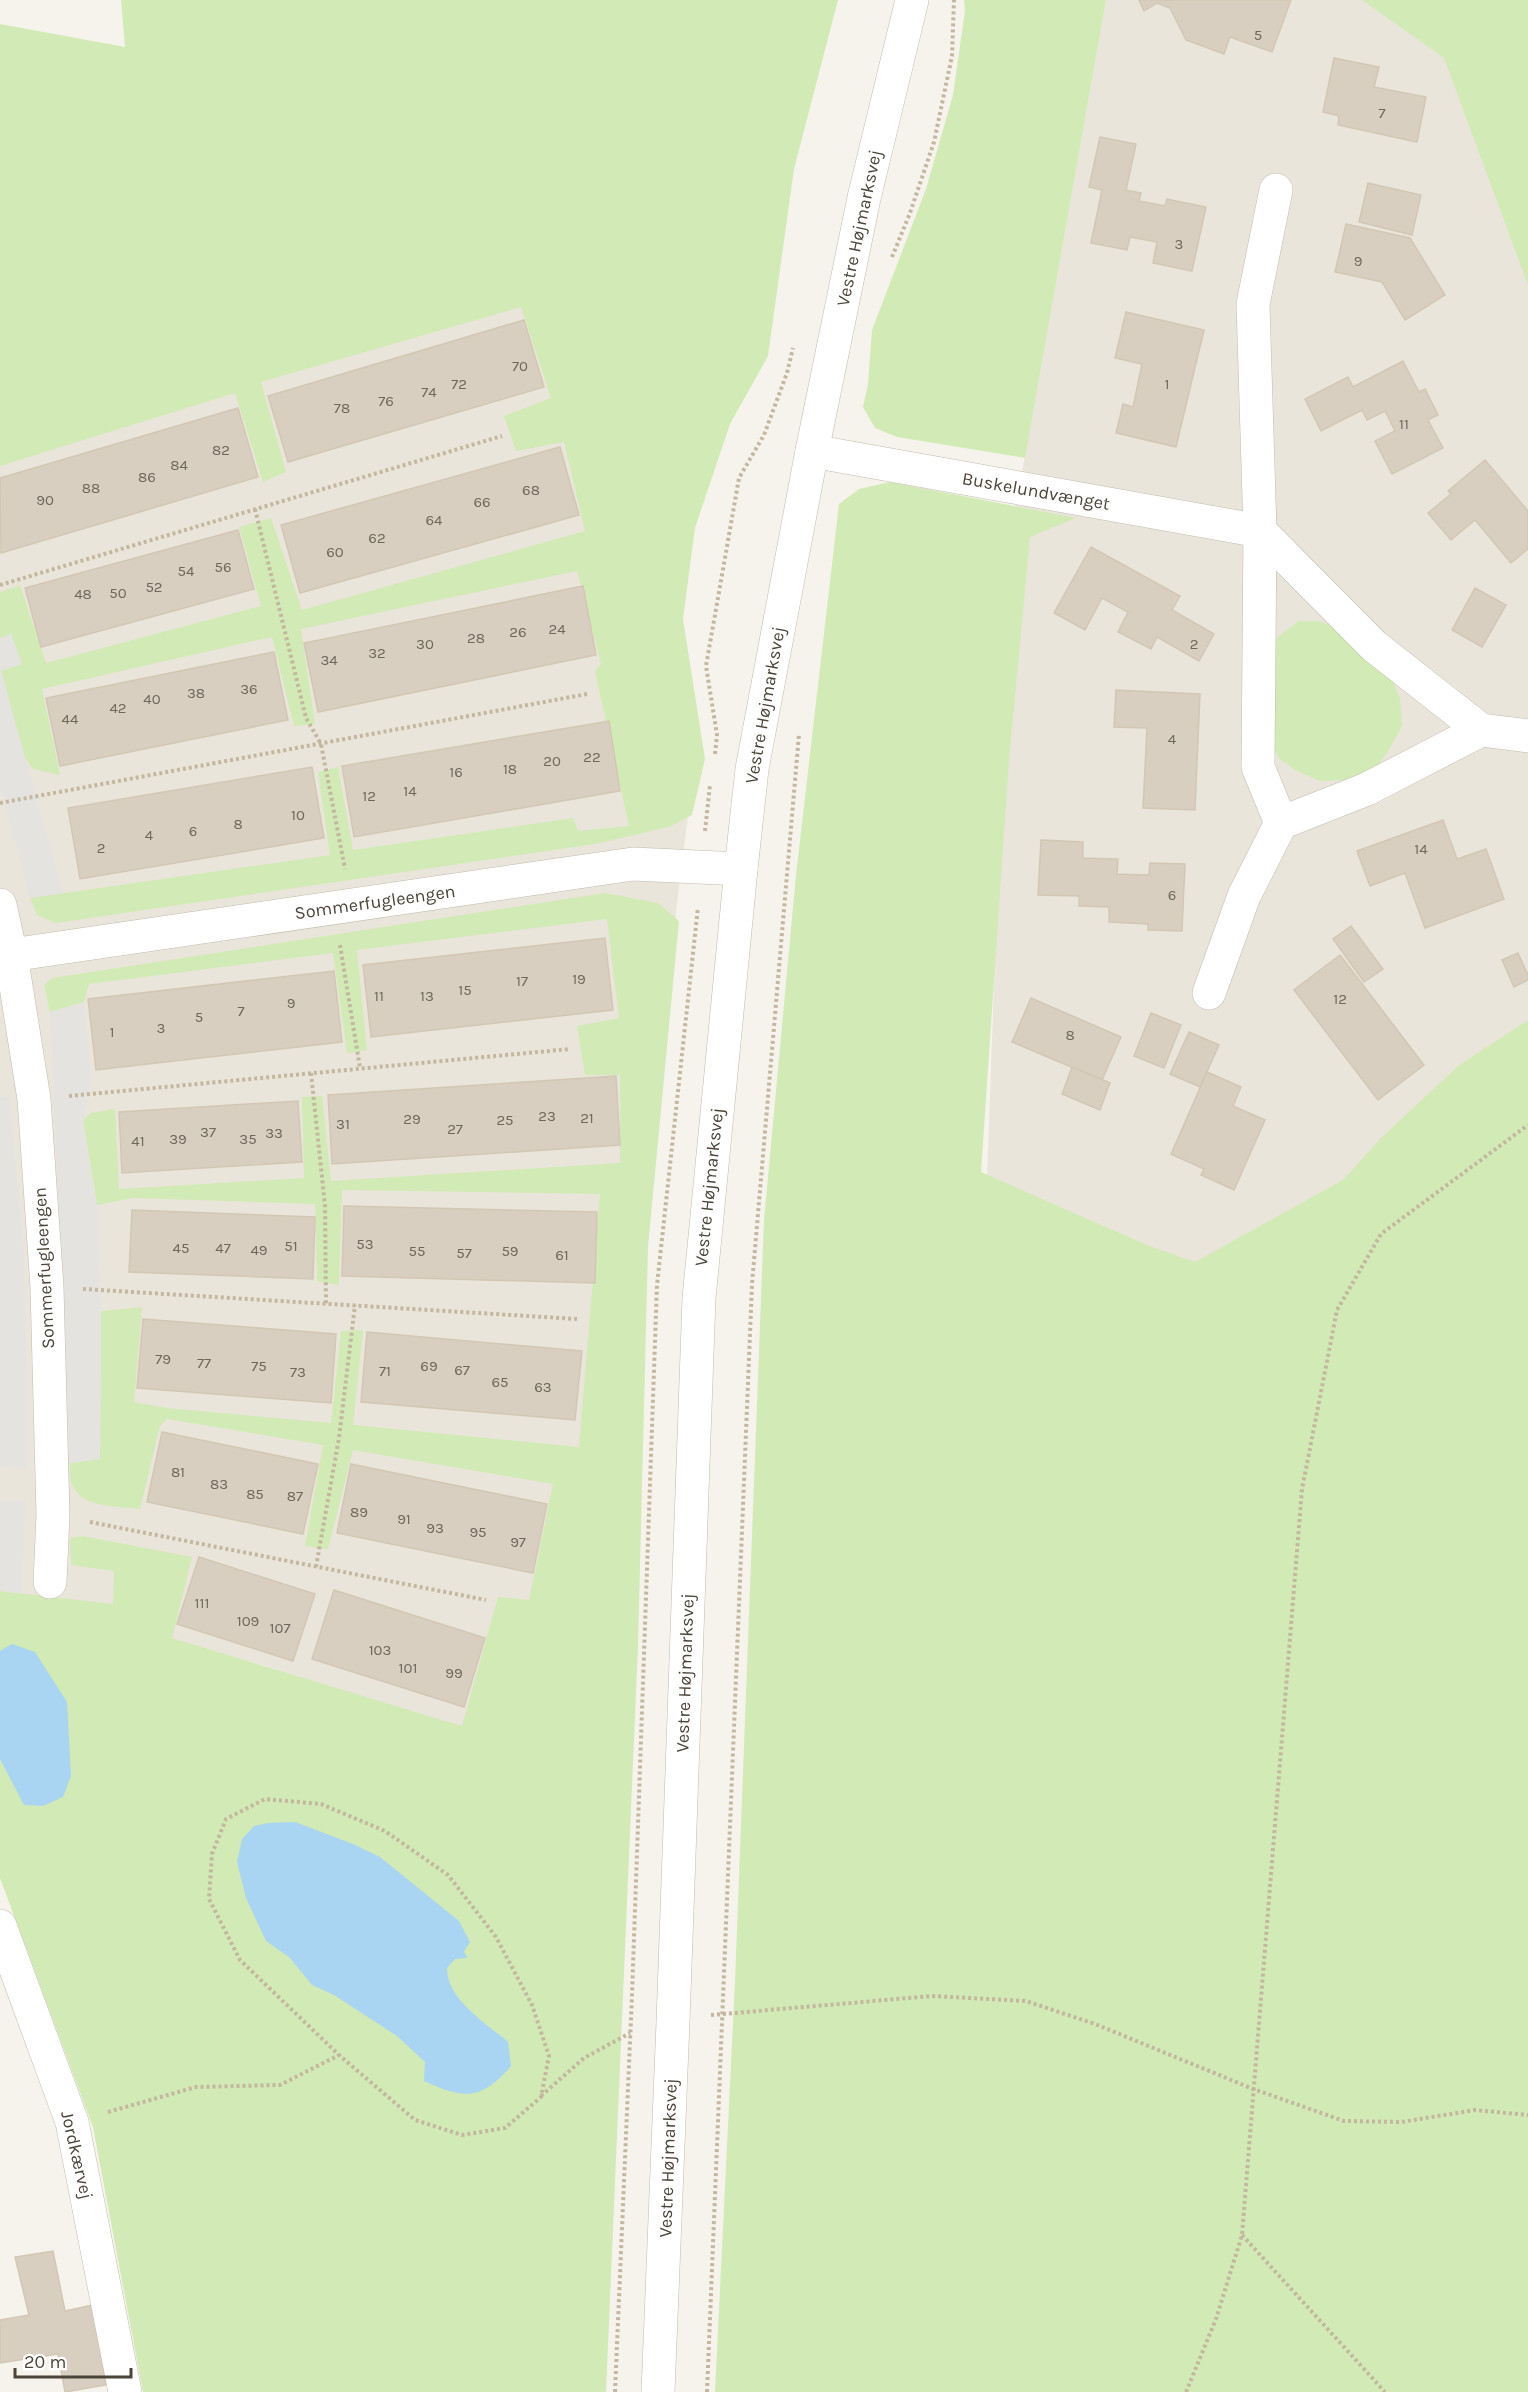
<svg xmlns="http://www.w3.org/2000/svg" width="1528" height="2392" font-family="Karla,sans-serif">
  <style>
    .residential { fill: #eae5da }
    .green { fill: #d2eab5 }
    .parking { fill: #e5e3e0 }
    .water { fill: #a9d4f2 }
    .building { fill: #d8cfc1; stroke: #d3c7b4; stroke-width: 1.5 }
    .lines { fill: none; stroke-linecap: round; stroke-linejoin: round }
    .minor-casing { stroke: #c2bbae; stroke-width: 34 }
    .tertiary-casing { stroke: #c2bbae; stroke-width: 34 }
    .path { stroke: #c4b79f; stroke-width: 4; stroke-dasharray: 3 3; stroke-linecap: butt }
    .minor { stroke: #fff; stroke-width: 33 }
    .tertiary { stroke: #fff; stroke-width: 33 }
    .labels { text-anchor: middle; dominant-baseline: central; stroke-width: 4.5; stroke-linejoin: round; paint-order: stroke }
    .number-label { font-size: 15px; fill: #6e675b }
    .street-label { font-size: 18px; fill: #4b4439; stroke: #fff }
  </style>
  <rect width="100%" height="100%" fill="#f6f3ec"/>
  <g class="residential">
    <polygon points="1106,0 1528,0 1528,1062 1166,1310 986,1207 1010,540"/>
    <polygon points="545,282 688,815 645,1163 532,1760 266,1666 0,1597 0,443"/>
  </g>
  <g class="green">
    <polygon points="121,0 838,0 794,169 768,356 730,424 695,528 683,619 705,759 692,815 669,827 595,844 56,923 37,915 30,898 330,855 318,772 338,767 353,850 573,818 578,831 629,826 595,671 601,664 577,571 301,629 315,724 294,726 272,637 42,689 60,775 33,769 23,755 1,670 21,664 11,635 0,638 0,592 20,585 46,663 261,606 239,527 271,518 302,610 585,531 564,442 516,451 504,416 551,398 521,307 261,382 286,472 263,482 235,393 0,466 0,24 125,47"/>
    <polygon points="964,0 1106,0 1025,458 897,437 875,428 863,407 868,384 872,330 926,189 953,95 965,11"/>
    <polygon points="1362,0 1528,0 1528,285 1444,58"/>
    <polygon points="890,482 1076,518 1030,537 1009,760 981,1172 1147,1245 1195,1262 1343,1180 1382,1137 1458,1066 1528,1020 1528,2392 715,2392 735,1982 764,1220 796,875 839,504 859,489"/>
    <polygon points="1299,621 1319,621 1340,630 1391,678 1400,698 1402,726 1387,753 1377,766 1347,780 1320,781 1295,770 1280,759 1268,740 1268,650 1280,635"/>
    <path d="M605,893L658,903L679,921L648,1247L638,1646L606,2392H143L93,2127L0,1878V1591L113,1604L114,1571L71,1565L70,1538L83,1536L192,1557L172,1638L462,1726L498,1597L529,1600L553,1484L353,1450L328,1549L305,1546L323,1445L167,1419L160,1426L140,1509C106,1505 66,1509 70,1463L100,1459L101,1311L142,1307L134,1402L167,1408L331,1423L341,1331L363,1330L353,1425L579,1447L600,1194L342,1190L339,1285L317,1281L315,1204L133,1198L97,1205L83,1120L91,1113L115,1109L119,1189L304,1178L302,1097L322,1096L331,1181L620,1163V1075H585L577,1026L619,1018L607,919L357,950L367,1050L347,1053L333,953L89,984L84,1002L50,1012L44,985L52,978Z"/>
  </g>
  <g class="parking">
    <polygon points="11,634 22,664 1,671 63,893 30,898 0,786 0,638"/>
    <polygon points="84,1002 91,1080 83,1123 97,1205 101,1311 100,1459 70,1463 50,1012"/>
    <polygon points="9,1096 23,1239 27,1367 27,1468 0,1466 0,1097"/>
    <polygon points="26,1501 21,1593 0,1591 0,1502"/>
  </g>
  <g class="water">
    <polygon points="12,1644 35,1652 67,1702 71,1776 63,1797 43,1806 24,1805 0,1759 0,1651"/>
    <path d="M295,1822L353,1844L380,1857L459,1921L470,1942L464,1951L467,1958L455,1959L447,1968C447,2000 486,2023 508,2042L511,2066C481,2101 463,2099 424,2081L425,2062L397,2036L334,1995L312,1985L289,1957L266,1941L246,1898L237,1862L242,1839L254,1826L268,1823Z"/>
  </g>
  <g class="building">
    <polygon points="1139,0 1291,0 1272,52 1230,37 1224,54 1186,40 1170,8 1157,3 1144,11"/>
    <polygon points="1334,58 1379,67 1374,87 1426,97 1417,142 1338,125 1339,116 1323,112"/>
    <polygon points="1100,137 1136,144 1126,190 1141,193 1139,201 1165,206 1167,199 1206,207 1192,271 1153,263 1157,242 1130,237 1127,250 1091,243 1102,190 1089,187"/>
    <polygon points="1368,183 1421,195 1412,235 1359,222"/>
    <polygon points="1346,224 1410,238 1445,295 1405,320 1382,282 1335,272"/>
    <polygon points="1126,312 1204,330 1176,447 1116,433 1123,404 1133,407 1142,364 1115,358"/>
    <polygon points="524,320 544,387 288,462 268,396"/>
    <polygon points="1403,361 1419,392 1425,389 1438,415 1428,420 1443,448 1392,474 1375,441 1395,431 1385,411 1367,420 1362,410 1321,431 1305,399 1348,377 1353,387"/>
    <polygon points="238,408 258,477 1,553 0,478"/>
    <polygon points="560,447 579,515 300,593 281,525"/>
    <polygon points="1485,460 1528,511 1528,549 1511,563 1475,520 1451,540 1428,513 1451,494 1448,491"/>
    <polygon points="238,530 254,589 41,647 25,588"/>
    <polygon points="1091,547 1180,596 1172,610 1214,634 1199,661 1157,637 1151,649 1118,632 1128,612 1102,598 1085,630 1054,613"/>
    <polygon points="583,586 596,655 318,712 304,643"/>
    <polygon points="1475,588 1506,605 1482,647 1452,630"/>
    <polygon points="274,652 288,720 60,766 46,698"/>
    <polygon points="1116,690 1200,694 1195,810 1143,808 1147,728 1114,727"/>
    <polygon points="609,721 620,791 354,837 342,766"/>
    <polygon points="312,767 324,838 80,879 68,808"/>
    <polygon points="1443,820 1457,859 1486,849 1504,899 1425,928 1405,873 1370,886 1357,851"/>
    <polygon points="1041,840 1083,842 1083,858 1118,859 1117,874 1149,875 1150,863 1185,864 1182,931 1148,930 1148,924 1109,922 1109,907 1079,906 1079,896 1038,895"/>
    <polygon points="1351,926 1383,969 1364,982 1333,939"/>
    <polygon points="605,938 613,1010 371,1037 363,965"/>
    <polygon points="1518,953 1528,975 1528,980 1514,987 1502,960"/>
    <polygon points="1340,955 1424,1065 1378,1100 1294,990"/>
    <polygon points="334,971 342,1042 96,1070 88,999"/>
    <polygon points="1031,998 1121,1037 1102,1080 1012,1042"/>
    <polygon points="1151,1013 1181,1025 1164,1068 1134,1056"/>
    <polygon points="1189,1032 1219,1045 1200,1087 1170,1074"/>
    <polygon points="1072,1067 1110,1083 1100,1110 1062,1094"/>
    <polygon points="1207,1072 1241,1087 1233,1106 1265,1120 1234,1190 1201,1175 1204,1169 1171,1154"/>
    <polygon points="616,1076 620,1145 332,1164 328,1095"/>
    <polygon points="298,1101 302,1162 122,1173 119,1112"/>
    <polygon points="344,1206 597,1212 595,1283 342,1276"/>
    <polygon points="132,1210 315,1217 313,1279 129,1272"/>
    <polygon points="143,1319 336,1334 331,1403 137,1388"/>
    <polygon points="367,1332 582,1351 575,1420 361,1402"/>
    <polygon points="162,1432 318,1464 303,1534 147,1502"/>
    <polygon points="351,1464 547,1504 533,1573 337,1533"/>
    <polygon points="199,1557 315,1594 293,1661 177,1624"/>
    <polygon points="334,1590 485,1638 464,1707 312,1659"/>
    <polygon points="53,2251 65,2311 93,2305 106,2385 65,2392 58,2354 0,2363 0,2320 29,2315 15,2257"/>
  </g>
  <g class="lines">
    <g class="minor-casing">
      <g id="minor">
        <polyline points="812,451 1260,531 1374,646 1481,730"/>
        <polyline points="1281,823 1367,789 1481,730 1528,736"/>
        <polyline points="0,905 11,955 34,1099 47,1287 53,1515 50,1582"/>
        <polyline points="11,955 633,864 741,869"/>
        <polyline points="1209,993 1244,896 1281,823 1258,767 1260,531 1253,304 1276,190"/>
        <polyline points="0,1926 72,2122 125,2392"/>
      </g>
    </g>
    <g class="tertiary-casing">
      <polyline id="tertiary" points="658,2392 673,2022 699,1298 741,869 752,769 812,451 864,198 912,0"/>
    </g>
    <g class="path">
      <polyline points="892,257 910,213 934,142 952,56 954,0"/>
      <polyline points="255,509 306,718 321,744 345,869"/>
      <polyline points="0,585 502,436"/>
      <polyline points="715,754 717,735 706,666 739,478 764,435 787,373 793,348"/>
      <polyline points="0,803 587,694"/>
      <polyline points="705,831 710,785"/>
      <polyline points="340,945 360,1068"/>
      <polyline points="311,1073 325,1206 326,1304"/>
      <polyline points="69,1096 570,1049"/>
      <polyline points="83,1289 577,1319"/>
      <polyline points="90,1522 486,1600"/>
      <polyline points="316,1567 339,1438 355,1305"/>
      <polyline points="711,2015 932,1996 1026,2001 1095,2024 1253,2089 1344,2121 1401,2122 1475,2110 1528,2115"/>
      <polyline points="541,2096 584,2058 630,2033"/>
      <polyline points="108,2112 196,2087 280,2085 339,2055 240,1960 209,1899 212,1854 226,1819 265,1799 321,1804 385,1831 448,1875 496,1937 532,2005 549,2056 541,2097 505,2128 462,2135 415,2120 339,2055"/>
      <polyline points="1242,2235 1385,2392"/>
      <polyline points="615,2392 632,1995 657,1285 698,907"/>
      <polyline points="707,2392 752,1284 799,734"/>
      <polyline points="1186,2392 1216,2319 1242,2235 1302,1489 1337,1310 1381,1234 1528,1125"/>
    </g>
    <use href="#minor" class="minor"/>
    <use href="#tertiary" class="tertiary"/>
  </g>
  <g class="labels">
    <g class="number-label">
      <text x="1258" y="35">5</text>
      <text x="1382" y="113">7</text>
      <text x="1179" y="244">3</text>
      <text x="1358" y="261">9</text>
      <text x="520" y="366">70</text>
      <text x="459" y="384">72</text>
      <text x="1167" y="384">1</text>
      <text x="429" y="392">74</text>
      <text x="386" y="401">76</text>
      <text x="342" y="408">78</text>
      <text x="1404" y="424">11</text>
      <text x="221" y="450">82</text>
      <text x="179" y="465">84</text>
      <text x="147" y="477">86</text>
      <text x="91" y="488">88</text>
      <text x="531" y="490">68</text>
      <text x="45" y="500">90</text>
      <text x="482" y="502">66</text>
      <text x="434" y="520">64</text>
      <text x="377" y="538">62</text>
      <text x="335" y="552">60</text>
      <text x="223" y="567">56</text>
      <text x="186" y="571">54</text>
      <text x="154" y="587">52</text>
      <text x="118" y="593">50</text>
      <text x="83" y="594">48</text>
      <text x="557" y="629">24</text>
      <text x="518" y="632">26</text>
      <text x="476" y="638">28</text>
      <text x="425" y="644">30</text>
      <text x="1194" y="644">2</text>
      <text x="377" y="653">32</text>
      <text x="329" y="660">34</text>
      <text x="249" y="689">36</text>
      <text x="196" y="693">38</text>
      <text x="152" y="699">40</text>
      <text x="118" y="708">42</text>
      <text x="70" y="719">44</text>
      <text x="1172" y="739">4</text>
      <text x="592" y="757">22</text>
      <text x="552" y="761">20</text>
      <text x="510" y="769">18</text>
      <text x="456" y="772">16</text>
      <text x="410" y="791">14</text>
      <text x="369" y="796">12</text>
      <text x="298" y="815">10</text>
      <text x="238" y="824">8</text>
      <text x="193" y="831">6</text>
      <text x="149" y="835">4</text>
      <text x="101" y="848">2</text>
      <text x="1421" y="849">14</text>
      <text x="1172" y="895">6</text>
      <text x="579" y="979">19</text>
      <text x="522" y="981">17</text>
      <text x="465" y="990">15</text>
      <text x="379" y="996">11</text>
      <text x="427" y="996">13</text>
      <text x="1340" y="999">12</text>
      <text x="291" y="1003">9</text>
      <text x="241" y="1011">7</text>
      <text x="199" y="1017">5</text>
      <text x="161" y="1028">3</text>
      <text x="112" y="1032">1</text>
      <text x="1070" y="1035">8</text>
      <text x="547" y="1116">23</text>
      <text x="587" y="1118">21</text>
      <text x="412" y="1119">29</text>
      <text x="505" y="1120">25</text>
      <text x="343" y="1124">31</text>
      <text x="455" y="1129">27</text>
      <text x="208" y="1132">37</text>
      <text x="274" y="1133">33</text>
      <text x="178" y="1139">39</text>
      <text x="248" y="1139">35</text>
      <text x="138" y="1141">41</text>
      <text x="365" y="1244">53</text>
      <text x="291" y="1246">51</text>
      <text x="181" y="1248">45</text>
      <text x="223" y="1248">47</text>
      <text x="259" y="1250">49</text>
      <text x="417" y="1251">55</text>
      <text x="510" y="1251">59</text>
      <text x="464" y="1253">57</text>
      <text x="562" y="1255">61</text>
      <text x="163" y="1359">79</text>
      <text x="204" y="1363">77</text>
      <text x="259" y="1366">75</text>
      <text x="429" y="1366">69</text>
      <text x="462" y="1370">67</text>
      <text x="385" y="1371">71</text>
      <text x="298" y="1372">73</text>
      <text x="500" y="1382">65</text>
      <text x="543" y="1387">63</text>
      <text x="178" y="1472">81</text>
      <text x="219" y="1484">83</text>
      <text x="255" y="1494">85</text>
      <text x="295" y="1496">87</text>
      <text x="359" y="1512">89</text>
      <text x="404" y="1519">91</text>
      <text x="435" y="1528">93</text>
      <text x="478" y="1532">95</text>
      <text x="518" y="1542">97</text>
      <text x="202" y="1603">111</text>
      <text x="248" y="1621">109</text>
      <text x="280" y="1628">107</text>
      <text x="380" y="1650">103</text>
      <text x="408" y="1668">101</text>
      <text x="454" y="1673">99</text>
    </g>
    <g class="street-label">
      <text transform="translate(859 228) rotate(-78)">Vestre Højmarksvej</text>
      <text transform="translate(1036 491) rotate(10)">Buskelundvænget</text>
      <text transform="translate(765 705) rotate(-80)">Vestre Højmarksvej</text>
      <text transform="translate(375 902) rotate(-8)">Sommerfugleengen</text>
      <text transform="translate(709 1187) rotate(-84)">Vestre Højmarksvej</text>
      <text transform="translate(44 1268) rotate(-93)">Sommerfugleengen</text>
      <text transform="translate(685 1673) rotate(-88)">Vestre Højmarksvej</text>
      <text transform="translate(77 2155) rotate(77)">Jordkærvej</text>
      <text transform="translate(668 2158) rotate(-88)">Vestre Højmarksvej</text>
    </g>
  </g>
  <path d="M15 2368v9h116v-9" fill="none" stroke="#4b4439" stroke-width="3"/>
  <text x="24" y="2368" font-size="18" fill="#4b4439" stroke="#ffffff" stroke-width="4.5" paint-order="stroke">20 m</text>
</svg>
